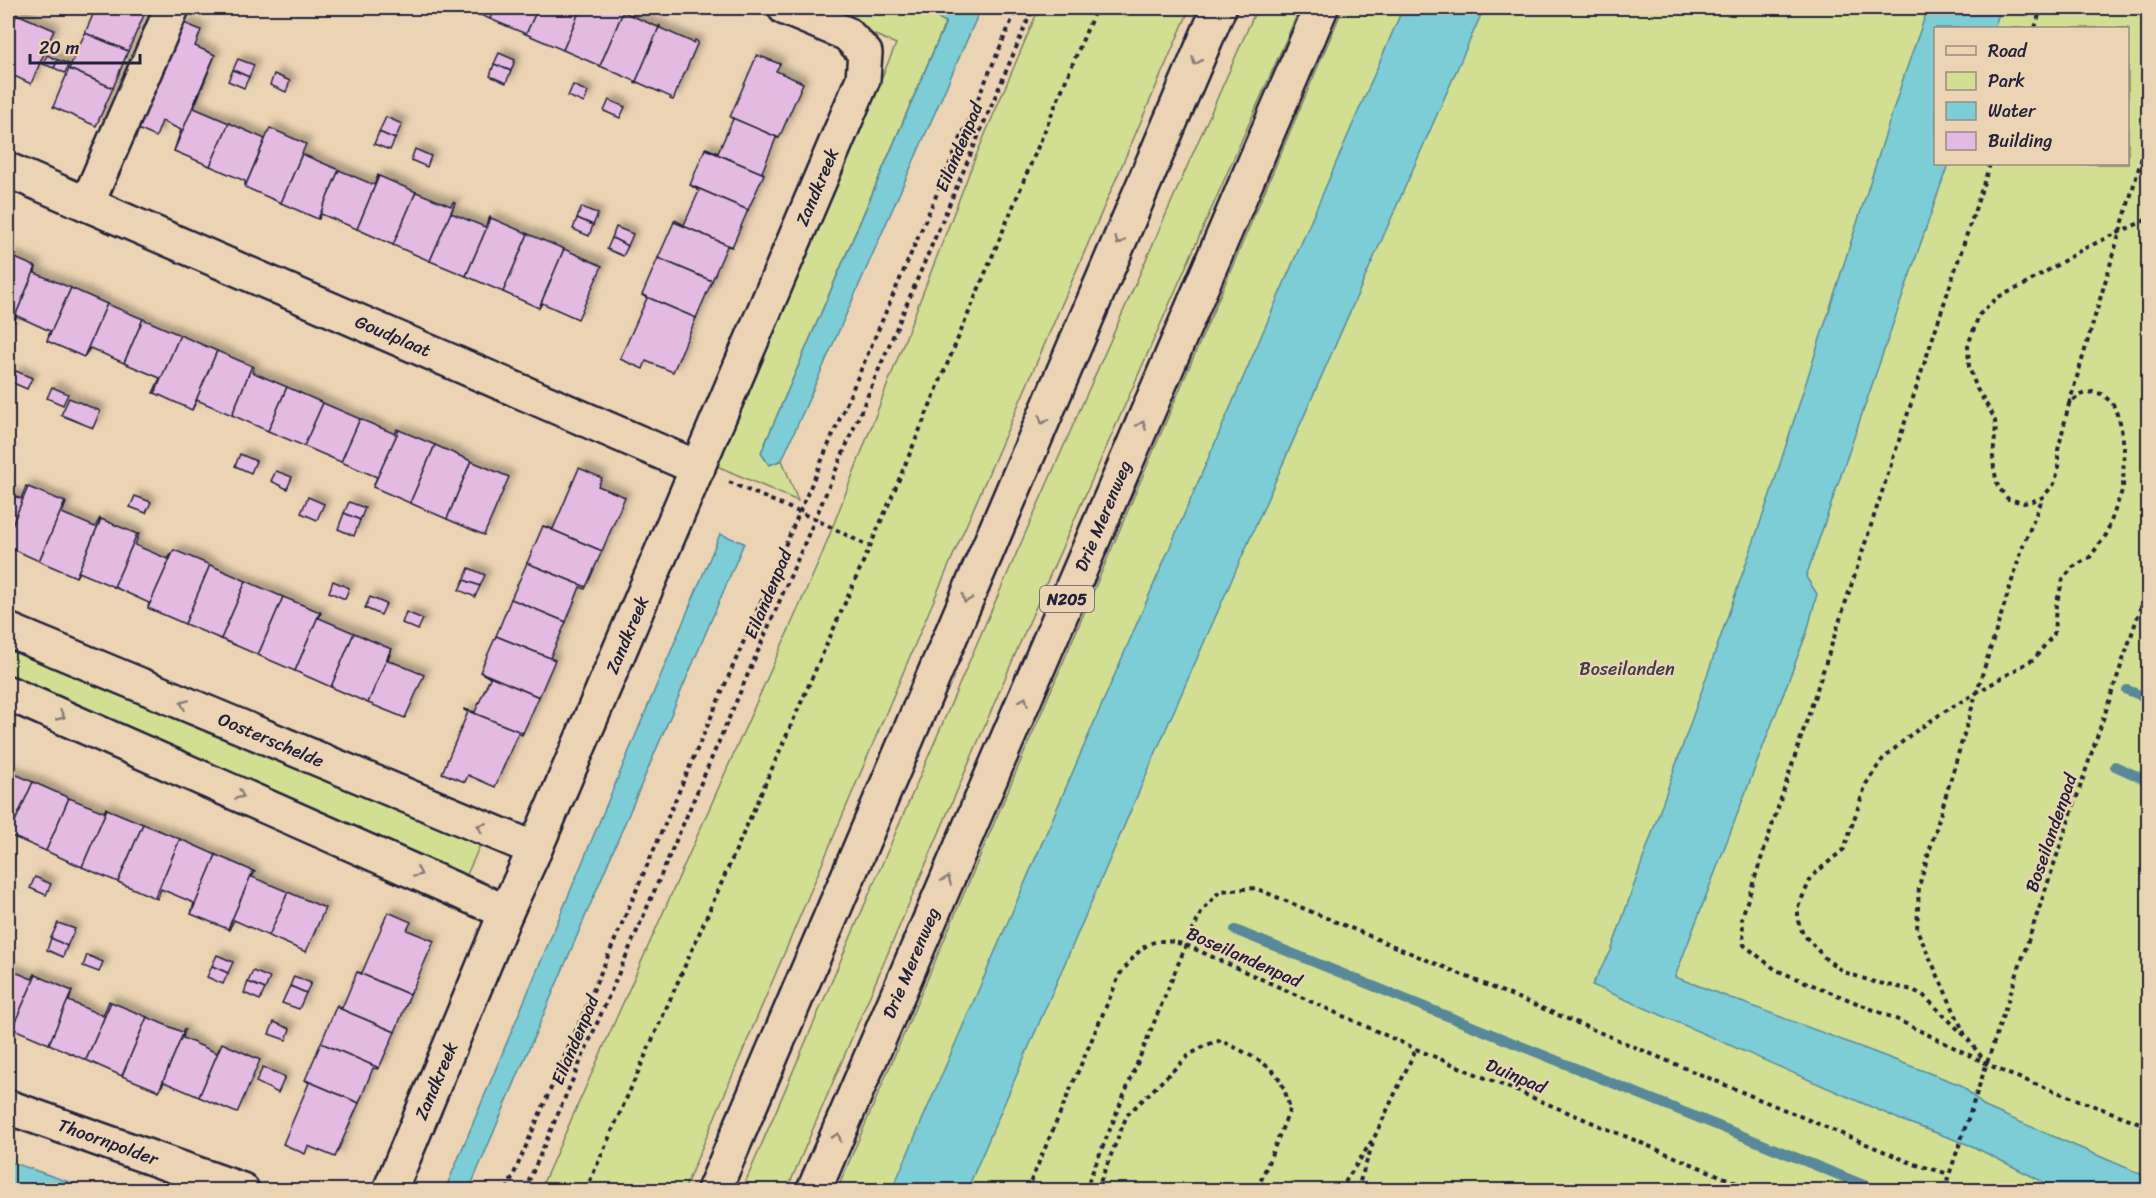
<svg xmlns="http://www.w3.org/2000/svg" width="2156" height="1198" font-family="Sriracha,sans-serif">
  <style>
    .green { fill: #d2df92; stroke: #7a8066; stroke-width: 1.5; fill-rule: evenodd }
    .water { fill: #7dcdd7; stroke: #598999; stroke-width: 1.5 }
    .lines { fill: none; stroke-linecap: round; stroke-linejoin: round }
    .stream { stroke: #598999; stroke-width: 10 }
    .building { fill: #e2bae2; stroke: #22223b; stroke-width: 1.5; filter: url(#shadow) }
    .minor-casing { stroke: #22223b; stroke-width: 38 }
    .highway-casing { stroke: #22223b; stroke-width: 38 }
    .path { stroke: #22223b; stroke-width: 4; stroke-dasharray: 4.5 4.5; stroke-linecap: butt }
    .minor { stroke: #ebd4b3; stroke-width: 33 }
    .highway { stroke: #ebd4b3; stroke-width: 33 }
    .oneway { stroke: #867b77 }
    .labels { text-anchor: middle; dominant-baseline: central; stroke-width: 4.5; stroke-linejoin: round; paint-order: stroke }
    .shield { fill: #ebd4b3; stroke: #5e575f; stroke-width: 1.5 }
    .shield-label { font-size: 16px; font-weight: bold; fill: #22223b }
    .street-label { font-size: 18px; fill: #22223b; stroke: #ebd4b3 }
    .park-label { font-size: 18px; fill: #3c3e48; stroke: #ebd4b3 }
  </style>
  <defs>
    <filter id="shadow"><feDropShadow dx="5.5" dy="-5.5" stdDeviation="3" flood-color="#0004"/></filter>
  </defs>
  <rect width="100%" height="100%" fill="#ebd4b3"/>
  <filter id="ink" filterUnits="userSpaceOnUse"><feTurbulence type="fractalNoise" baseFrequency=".0167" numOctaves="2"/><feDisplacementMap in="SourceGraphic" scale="12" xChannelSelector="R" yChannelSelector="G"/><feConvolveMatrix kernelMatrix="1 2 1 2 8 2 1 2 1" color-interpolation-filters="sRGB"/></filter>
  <g filter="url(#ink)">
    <g class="green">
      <polygon points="813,8 914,8 946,21 761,453 769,465 782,460 798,501 717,466 896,44"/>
      <polygon points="1039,8 1190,8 930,609 684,1190 540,1190 821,557 975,158"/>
      <polygon points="1257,8 1300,8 1020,643 787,1190 742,1190 984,627"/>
      <path d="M1343,8H2148V1190H837ZM1936,28H2128V164H1936Z"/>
      <polygon points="8,638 481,843 465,879 8,681"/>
    </g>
    <g class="water">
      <polygon points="915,8 981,8 782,460 769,465 761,453 946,22"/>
      <polygon points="1403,8 1484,8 1169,722 967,1190 892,1190"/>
      <polygon points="1928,8 2001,8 1994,28 1936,28 1936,164 1948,164 1806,577 1817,594 1807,632 1675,977 1961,1085 1985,1107 2148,1177 2148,1190 2054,1190 2053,1187 1972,1146 1901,1120 1592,985 1611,951 1772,489 1904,76"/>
      <polygon points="720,534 744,543 469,1190 445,1190"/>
      <polygon points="8,1161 92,1190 8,1190"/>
    </g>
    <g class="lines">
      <g class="stream">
        <polyline points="2127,690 2148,698"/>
        <polyline points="2115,766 2148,781"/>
        <polyline points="1235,930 1876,1190"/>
      </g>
    </g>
    <g class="building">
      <polygon points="96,8 126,8 144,15 128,51 85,33"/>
      <polygon points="464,8 495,8 490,19"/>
      <polygon points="495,8 538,8 526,34 490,19"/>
      <polygon points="538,8 581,8 563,50 526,34"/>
      <polygon points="581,8 612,8 623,12 600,66 563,50"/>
      <polygon points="623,12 658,27 660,25 635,84 635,81 600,66"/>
      <polygon points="17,14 54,30 31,84 8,73 8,35"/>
      <polygon points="184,23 201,30 195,46 215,55 174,151 181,130 162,121 156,137 138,129"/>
      <polygon points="660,25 660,28 694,43 695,40 698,42 673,100 670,99 671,97 637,82 635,84"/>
      <polygon points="85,33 128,51 113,88 69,69"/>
      <polygon points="499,53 515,60 511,71 494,64"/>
      <polygon points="47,55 58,60 54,68 43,64"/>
      <polygon points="215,55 194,108 229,123 210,166 174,151"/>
      <polygon points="757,55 780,64 776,71 803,83 779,138 730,117"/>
      <polygon points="238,59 254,65 249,77 233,70"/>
      <polygon points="58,60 69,64 65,73 54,68"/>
      <polygon points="494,64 511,71 506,83 490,76"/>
      <polygon points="69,69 113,88 96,126 53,107"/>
      <polygon points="233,70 249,77 244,88 228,81"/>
      <polygon points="274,74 290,81 286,92 270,85"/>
      <polygon points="573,85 588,92 584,103 568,96"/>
      <polygon points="609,100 625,107 620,118 604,111"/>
      <polygon points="386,117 402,124 395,139 379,132"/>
      <polygon points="730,117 779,138 776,138 762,172 764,174 705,149 706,148 718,153 733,119"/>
      <polygon points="229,123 265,139 245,187 245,181 210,166"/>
      <polygon points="270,128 306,144 281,203 245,187"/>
      <polygon points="379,132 395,139 390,150 374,144"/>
      <polygon points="415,149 431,156 427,167 411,160"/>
      <polygon points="705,149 764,174 748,210 690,185"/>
      <polygon points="302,154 339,170 318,219 281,203"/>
      <polygon points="339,170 374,185 378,175 379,176 357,229 321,214 319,219 318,219"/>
      <polygon points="379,176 416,192 393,245 357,229"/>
      <polygon points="690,185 748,210 732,247 674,222 675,220 684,225 699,191"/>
      <polygon points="416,192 451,206 453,202 455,203 430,261 393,245"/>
      <polygon points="455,203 451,213 485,227 490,217 491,218 466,276 430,261"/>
      <polygon points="582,207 598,214 593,225 577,218"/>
      <polygon points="491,218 528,234 503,292 466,276"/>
      <polygon points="577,218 593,225 589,236 573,229"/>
      <polygon points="674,222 732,247 727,246 712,281 658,258"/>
      <polygon points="616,227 633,234 628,246 612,238"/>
      <polygon points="528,234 564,249 539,308 503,292"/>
      <polygon points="612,238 628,246 623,256 607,249"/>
      <polygon points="564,249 602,266 578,319 542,303 539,308"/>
      <polygon points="8,255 36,267 11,326 8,324"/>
      <polygon points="658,258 712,281 696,318 642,295"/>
      <polygon points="36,267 35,273 71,288 47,341 50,331 17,316 11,326"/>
      <polygon points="71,288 107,304 84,357 47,341"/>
      <polygon points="642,295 696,318 673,372 646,361 643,369 620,359 647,298"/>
      <polygon points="107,304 143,319 124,363 90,348 84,357"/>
      <polygon points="143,319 180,335 155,393 153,393 160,378 124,363"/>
      <polygon points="180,335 217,351 192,410 155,393"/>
      <polygon points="217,351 252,366 232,415 197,400 192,410"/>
      <polygon points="252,366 254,367 252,372 287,387 268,431 232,415"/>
      <polygon points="16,371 32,378 27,389 11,382"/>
      <polygon points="52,387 68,394 63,405 47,398"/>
      <polygon points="287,387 323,403 304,446 268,431"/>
      <polygon points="69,398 100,411 93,428 61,415"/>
      <polygon points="323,403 360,419 341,462 304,446"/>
      <polygon points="360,419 395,434 397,429 399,430 373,487 377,477 341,462"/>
      <polygon points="399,430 435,445 410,503 373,487"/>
      <polygon points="435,445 471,461 447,519 410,503"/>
      <polygon points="240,454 256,461 251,473 235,466"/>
      <polygon points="471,461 509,477 484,535 447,519"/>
      <polygon points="579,468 602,478 598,486 625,497 602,551 543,526 553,529"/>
      <polygon points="276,471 292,477 287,489 271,481"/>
      <polygon points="26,486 28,487 8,535 8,493 21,499"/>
      <polygon points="28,487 65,502 39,561 8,547 8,535"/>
      <polygon points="135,496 151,502 146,513 130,507"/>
      <polygon points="308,497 324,504 317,520 301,513"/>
      <polygon points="65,502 66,503 62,513 95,527 100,518 101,519 76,577 39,561"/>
      <polygon points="349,502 365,508 360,520 344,513"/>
      <polygon points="344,513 360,520 354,536 338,529"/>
      <polygon points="101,519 137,534 114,587 79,572 76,577"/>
      <polygon points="543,526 602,551 586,587 527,563"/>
      <polygon points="137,534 139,534 135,545 168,559 174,550 148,608 149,603 114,587"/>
      <polygon points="174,550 210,565 185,624 148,608"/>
      <polygon points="527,563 586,587 585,589 580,587 566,622 511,599"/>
      <polygon points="210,565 246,581 221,639 185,624"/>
      <polygon points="469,568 485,575 480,586 464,580"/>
      <polygon points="464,580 480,586 475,597 459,590"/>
      <polygon points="246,581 283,597 258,655 221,639"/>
      <polygon points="333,581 349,588 345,599 329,592"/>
      <polygon points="283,597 320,612 295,671 258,655"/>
      <polygon points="370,597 386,604 381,615 365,608"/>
      <polygon points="511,599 566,622 550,658 496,636"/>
      <polygon points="320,612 321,613 319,618 354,633 331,687 295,671"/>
      <polygon points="406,612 423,619 418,630 402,623"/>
      <polygon points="354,633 391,649 368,703 331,687"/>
      <polygon points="496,636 555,660 539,697 480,672"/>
      <polygon points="391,649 392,649 388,660 424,675 405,718 368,703"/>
      <polygon points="480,672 539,697 523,733 464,709 475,712 490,678"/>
      <polygon points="464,709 523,733 522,735 518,733 495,787 468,775 465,782 442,773 468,712 464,710"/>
      <polygon points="8,771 33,782 9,835 8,835 12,825 8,823"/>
      <polygon points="33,782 69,798 46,851 9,835"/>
      <polygon points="69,798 104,812 106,808 107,809 82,867 46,851"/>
      <polygon points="107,809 143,824 118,882 82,867"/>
      <polygon points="143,824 180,839 155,898 118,882"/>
      <polygon points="180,839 216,855 191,914 194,903 161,889 157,899 155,898"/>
      <polygon points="216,855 253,871 228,929 191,914"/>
      <polygon points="253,871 255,872 252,877 288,892 269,936 234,920 229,930 228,929"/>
      <polygon points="35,877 51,884 46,895 30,888"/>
      <polygon points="288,892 325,908 306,952 269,936"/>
      <polygon points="388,912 411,922 407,930 434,941 410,995 357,972 362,973"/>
      <polygon points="58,923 75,929 67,946 51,938"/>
      <polygon points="51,938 67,946 63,957 47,950"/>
      <polygon points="87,955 103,962 99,972 83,966"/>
      <polygon points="217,955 233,962 228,973 212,966"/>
      <polygon points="212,966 228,973 223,984 207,977"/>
      <polygon points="8,969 32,979 35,974 36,975 8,1038"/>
      <polygon points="253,971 270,978 265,989 248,982"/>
      <polygon points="357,972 410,995 395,1032 336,1007 337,1005 342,1008"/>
      <polygon points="36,975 72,991 49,1044 14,1029 10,1039 8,1038"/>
      <polygon points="294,976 311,983 306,993 290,986"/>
      <polygon points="248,982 265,989 260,1000 244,993"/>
      <polygon points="290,986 306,993 299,1009 282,1003"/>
      <polygon points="72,991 69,1001 103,1016 109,1001 111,1002 86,1060 49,1044"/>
      <polygon points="111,1002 147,1017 122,1076 86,1060"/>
      <polygon points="336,1007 395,1032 379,1068 321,1043"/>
      <polygon points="147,1017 182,1032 185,1029 159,1091 122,1076"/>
      <polygon points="274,1022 290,1029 286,1040 269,1034"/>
      <polygon points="185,1029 183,1038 217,1053 222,1043 199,1097 164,1082 159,1091"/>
      <polygon points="222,1043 260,1060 237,1113 199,1097"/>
      <polygon points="321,1043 379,1068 378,1069 373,1068 359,1103 305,1080"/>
      <polygon points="263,1067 285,1077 278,1093 256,1082"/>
      <polygon points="305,1080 359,1103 335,1157 308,1146 305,1154 283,1144 309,1083"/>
    </g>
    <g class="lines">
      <g class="minor-casing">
        <g id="minor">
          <polyline points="8,170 698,468"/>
          <polyline points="87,204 172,8"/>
          <polyline points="8,630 535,849"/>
          <polyline points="8,693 506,912"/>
          <polyline points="8,1107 242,1190"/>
          <polyline points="390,1190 506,912 535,849 863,79 865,53 847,34 785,8"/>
        </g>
      </g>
      <g class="highway-casing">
        <g id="highway">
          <polyline points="714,1190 1219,8"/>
          <polyline points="814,1190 1321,8"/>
        </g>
      </g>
      <g class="path">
        <polyline points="2035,28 2041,8"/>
        <polyline points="1990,164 1742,917 1744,945 1776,970 1896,1019 2006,1073 2148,1126"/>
        <polyline points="2069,404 2148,137"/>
        <polyline points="729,482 815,519 870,547"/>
        <polyline points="1965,1035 1917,930 1919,886 1976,694 2023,546 2043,497"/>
        <polyline points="1987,1064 1967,1038 1924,996 1913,990 1874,982 1844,972 1826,959 1803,934 1798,921 1798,907 1812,876 1844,849 1866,784 1882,760 1909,736 1942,713 2034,659 2054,634 2056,605 2063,579 2073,567 2090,557 2106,535 2123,488 2124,446 2120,422 2113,404 2102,394 2092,392 2080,395 2069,404 2058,450 2058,471 2054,484 2043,497 2033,501 2024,503 2008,499 1998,487 1994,469 1993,457 1996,426 1994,417 1977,389 1969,367 1968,345 1979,315 1998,297 2024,285 2083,249 2148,219"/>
        <polyline points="507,1190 1017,8"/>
        <polyline points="525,1190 815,519 1033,8"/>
        <polyline points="586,1190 890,501 1096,8"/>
        <path d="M1027,1190L1120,974C1143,946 1148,934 1186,945L1416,1049L1754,1190"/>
        <polyline points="1085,1190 1186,945 1202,911 1220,891 1255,888 1914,1164 1949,1174"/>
        <path d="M1097,1190L1127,1115L1188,1056L1204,1046L1221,1040C1239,1050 1261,1059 1275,1073C1283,1082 1287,1098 1290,1109L1257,1190"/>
        <polyline points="1340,1190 1375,1136 1416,1049"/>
        <polyline points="1357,1190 1373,1143"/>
        <polyline points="1944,1190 2148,586"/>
      </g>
      <use href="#minor" class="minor"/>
      <use href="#highway" class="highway"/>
    </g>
    <defs><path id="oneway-chevron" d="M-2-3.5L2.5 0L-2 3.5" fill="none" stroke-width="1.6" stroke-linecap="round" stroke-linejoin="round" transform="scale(1.5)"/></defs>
    <g class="oneway">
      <use href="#oneway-chevron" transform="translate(1196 61) rotate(113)"/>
      <use href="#oneway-chevron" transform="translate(1119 241) rotate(113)"/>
      <use href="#oneway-chevron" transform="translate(1043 420) rotate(113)"/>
      <use href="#oneway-chevron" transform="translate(1142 425) rotate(-67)"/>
      <use href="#oneway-chevron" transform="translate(966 599) rotate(113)"/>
      <use href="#oneway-chevron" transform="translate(1024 701) rotate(-67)"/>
      <use href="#oneway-chevron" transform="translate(184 704) rotate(-157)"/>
      <use href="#oneway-chevron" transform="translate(61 716) rotate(24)"/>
      <use href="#oneway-chevron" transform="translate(240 795) rotate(24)"/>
      <use href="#oneway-chevron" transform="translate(481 827) rotate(-157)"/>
      <use href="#oneway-chevron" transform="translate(418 873) rotate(24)"/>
      <use href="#oneway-chevron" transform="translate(947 880) rotate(-67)"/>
      <use href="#oneway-chevron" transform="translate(837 1137) rotate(-67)"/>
    </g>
  </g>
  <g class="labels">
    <rect class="shield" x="1040" y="586" width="54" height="26" rx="4.5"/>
    <g class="shield-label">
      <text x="1067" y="599">N205</text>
    </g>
    <g class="street-label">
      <text transform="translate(959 147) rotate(-67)">Eilandenpad</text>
      <text transform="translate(817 187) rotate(-67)">Zandkreek</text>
      <text transform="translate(393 336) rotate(23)">Goudplaat</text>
      <text transform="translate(1103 516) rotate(-67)">Drie Merenweg</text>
      <text transform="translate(768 594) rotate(-67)">Eilandenpad</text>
      <text transform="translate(627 635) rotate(-67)">Zandkreek</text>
      <text transform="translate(271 740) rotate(23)">Oosterschelde</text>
      <text transform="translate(2051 833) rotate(-71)">Boseilandenpad</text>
      <text transform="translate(1244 957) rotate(24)">Boseilandenpad</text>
      <text transform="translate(911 963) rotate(-67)">Drie Merenweg</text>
      <text transform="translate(575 1040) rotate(-67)">Eilandenpad</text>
      <text transform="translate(1516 1076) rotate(23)">Duinpad</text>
      <text transform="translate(436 1081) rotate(-67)">Zandkreek</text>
      <text transform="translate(108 1142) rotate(20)">Thoornpolder</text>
    </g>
    <g class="park-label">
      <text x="1627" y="669">Boseilanden</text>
    </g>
  </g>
  <rect width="2156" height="1198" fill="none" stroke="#ebd4b3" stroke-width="30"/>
  <rect x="15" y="15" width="2126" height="1168" fill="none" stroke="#22223b" stroke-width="2" filter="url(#ink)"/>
  <rect x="1934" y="27" width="195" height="138" fill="#ebd4b3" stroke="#9b8d83" stroke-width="1.5"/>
  <rect x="1946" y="46" width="30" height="9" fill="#ebd4b3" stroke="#9b8d83" stroke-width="1.5"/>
  <text x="1988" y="57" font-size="18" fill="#22223b">Road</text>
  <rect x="1946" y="72" width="30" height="18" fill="#d2df92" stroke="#9b8d83" stroke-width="1.5"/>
  <text x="1988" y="87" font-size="18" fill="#22223b">Park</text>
  <rect x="1946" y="102" width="30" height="18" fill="#7dcdd7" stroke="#9b8d83" stroke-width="1.5"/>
  <text x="1988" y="117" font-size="18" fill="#22223b">Water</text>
  <rect x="1946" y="132" width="30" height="18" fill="#e2bae2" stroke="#9b8d83" stroke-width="1.5"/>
  <text x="1988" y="147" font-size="18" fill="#22223b">Building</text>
  <path d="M30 54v9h110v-9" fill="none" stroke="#22223b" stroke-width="3"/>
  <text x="39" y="54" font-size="18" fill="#22223b" stroke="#ebd4b3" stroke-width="4.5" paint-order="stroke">20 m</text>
</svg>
